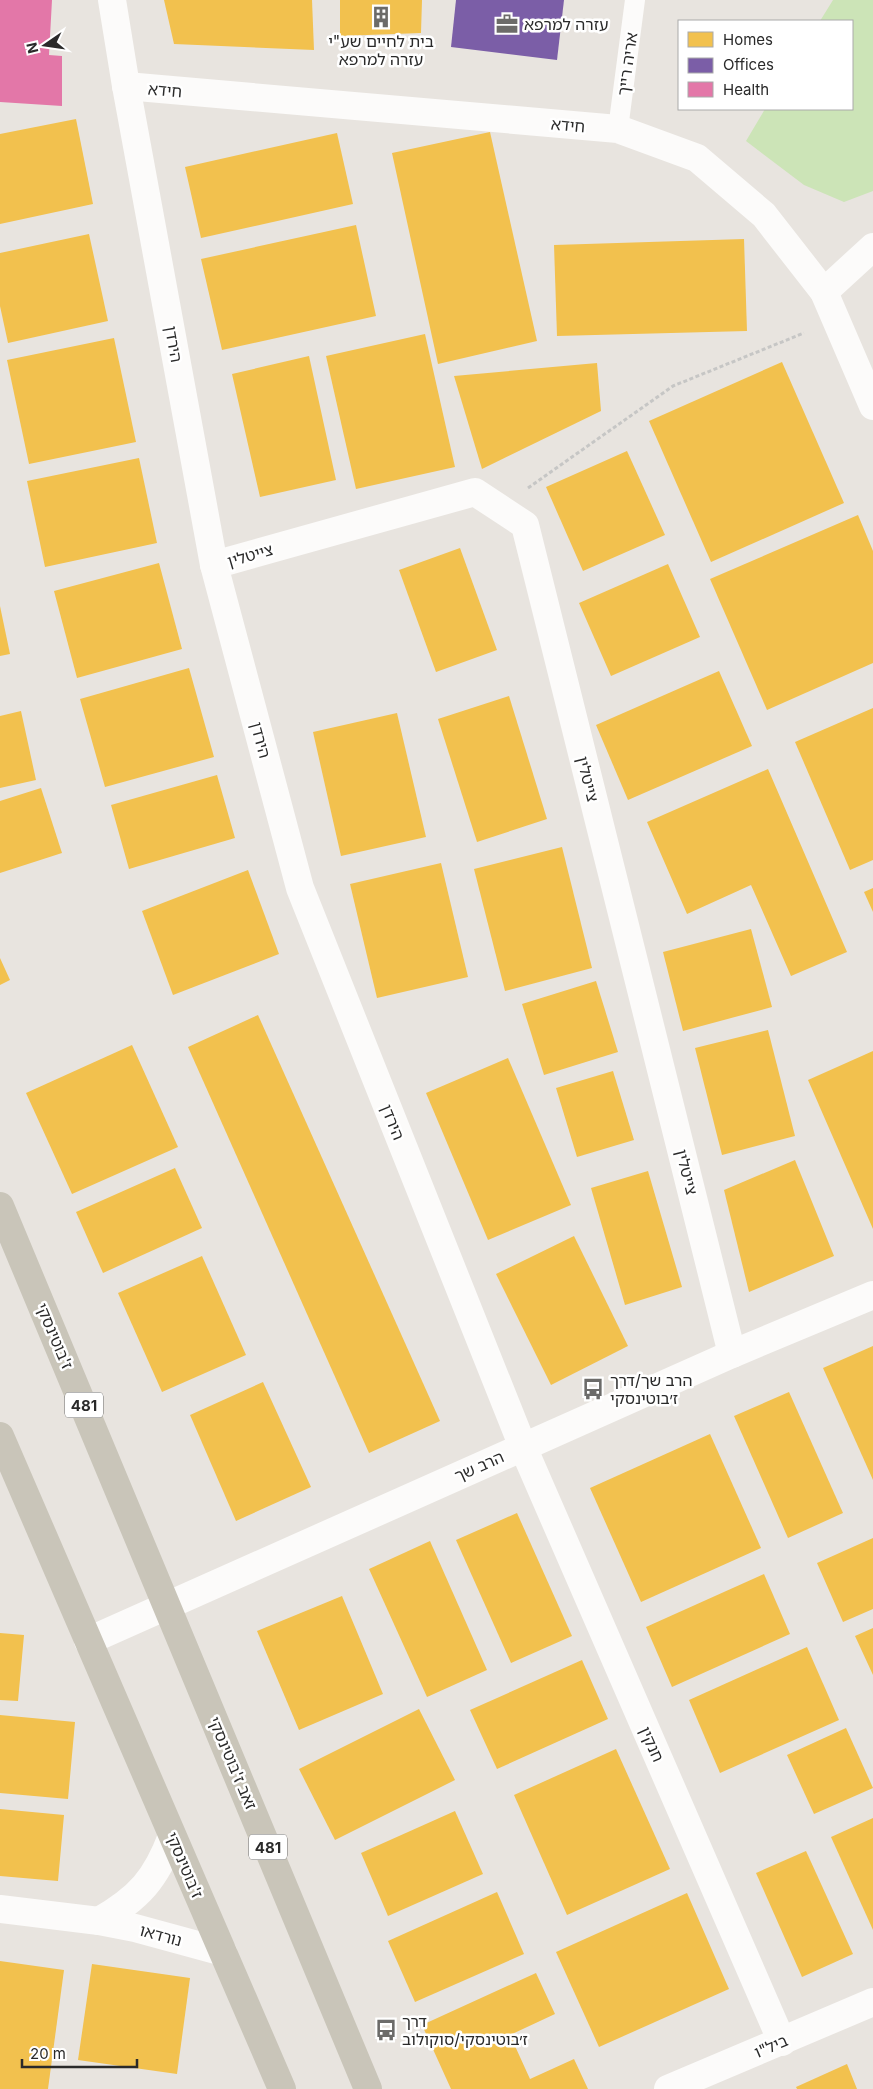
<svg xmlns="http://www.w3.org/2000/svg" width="873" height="2089" font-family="Inter,'Noto Sans Hebrew',sans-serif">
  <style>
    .green { fill: #cce4b7 }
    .homes { fill: #f2c14e }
    .offices { fill: #7b5ea7 }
    .health { fill: #e377a8 }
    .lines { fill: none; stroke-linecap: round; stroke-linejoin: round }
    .path { stroke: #c6c6c5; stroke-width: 3; stroke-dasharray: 4 2.5; stroke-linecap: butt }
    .lane { stroke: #fcfbfa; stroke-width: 20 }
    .street { stroke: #fcfbfa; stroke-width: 28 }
    .primary { stroke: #c9c5b9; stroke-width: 28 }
    .labels { text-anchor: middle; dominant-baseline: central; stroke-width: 5; stroke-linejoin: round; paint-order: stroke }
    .shield { fill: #fff; stroke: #6a6a6a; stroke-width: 1 }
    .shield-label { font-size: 15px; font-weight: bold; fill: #2a2a2a }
    .poi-label { font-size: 16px; fill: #2a2a2a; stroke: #fff; text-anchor: start }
    .street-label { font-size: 16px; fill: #2a2a2a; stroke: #fff }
  </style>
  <rect width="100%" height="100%" fill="#e8e4df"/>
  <polygon class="green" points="833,0 873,0 873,191 844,202 804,185 746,141 765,109 852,109 852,21 820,21"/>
  <g class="homes">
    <polygon points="164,0 312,0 314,50 174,44"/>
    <polygon points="340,0 422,0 421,33 340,36"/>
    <polygon points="76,119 93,204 0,224 0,134"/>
    <polygon points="490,132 537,341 438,364 392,153"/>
    <polygon points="337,133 353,204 201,238 185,167"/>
    <polygon points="356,225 376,316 222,350 201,259"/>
    <polygon points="89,234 108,321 8,343 0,306 0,253"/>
    <polygon points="744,239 747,331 557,336 554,245"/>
    <polygon points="425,334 455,467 356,489 326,356"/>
    <polygon points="114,338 136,442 29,464 7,360"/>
    <polygon points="309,356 336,480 260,497 232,374"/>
    <polygon points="782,362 844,503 711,562 649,421"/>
    <polygon points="597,363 601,411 482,469 454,376"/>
    <polygon points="627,451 665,535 583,571 546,487"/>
    <polygon points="139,458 157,543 45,567 27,481"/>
    <polygon points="858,515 873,551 873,663 767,710 710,579"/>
    <polygon points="460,548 497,650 436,672 399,570"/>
    <polygon points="159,563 182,649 77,678 54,591"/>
    <polygon points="668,564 700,637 611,676 579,603"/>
    <polygon points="0,606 10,654 0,656"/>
    <polygon points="189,668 214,757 105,787 80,699"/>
    <polygon points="719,671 752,746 628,800 596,725"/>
    <polygon points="509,696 547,819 477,842 438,719"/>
    <polygon points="873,708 873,860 850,870 795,742"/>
    <polygon points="21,711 36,780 0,788 0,716"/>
    <polygon points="397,713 426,837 341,856 313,732"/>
    <polygon points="768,769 847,952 791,976 751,885 687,914 647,822"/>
    <polygon points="217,775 235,838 129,869 111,805"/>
    <polygon points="41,788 62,853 0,873 0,801"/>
    <polygon points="562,847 592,968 505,991 474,869"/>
    <polygon points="441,863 468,977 377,998 350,884"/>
    <polygon points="248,870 279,954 173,995 142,911"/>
    <polygon points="873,888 873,912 864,892"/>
    <polygon points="751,929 772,1007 683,1031 663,952"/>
    <polygon points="0,958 10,980 0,985"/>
    <polygon points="596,981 618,1052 544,1075 522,1004"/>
    <polygon points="258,1015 440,1421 369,1453 188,1047"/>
    <polygon points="768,1030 795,1136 722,1155 695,1048"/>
    <polygon points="132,1045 178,1147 72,1194 26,1093"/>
    <polygon points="873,1051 873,1229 808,1080"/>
    <polygon points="508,1058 571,1205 488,1240 426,1093"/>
    <polygon points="613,1071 634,1140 577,1157 556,1088"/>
    <polygon points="795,1160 834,1256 749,1292 724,1190"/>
    <polygon points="175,1168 202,1228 103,1273 76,1212"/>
    <polygon points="648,1171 682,1287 625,1305 591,1188"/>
    <polygon points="574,1236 628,1346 551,1385 496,1274"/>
    <polygon points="202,1256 246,1355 162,1392 118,1293"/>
    <polygon points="873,1346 873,1480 823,1368"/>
    <polygon points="263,1382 311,1487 236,1521 190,1415"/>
    <polygon points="789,1392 843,1513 788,1538 734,1416"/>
    <polygon points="710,1434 761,1548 641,1602 590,1488"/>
    <polygon points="517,1513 572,1636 511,1663 456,1540"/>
    <polygon points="873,1538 873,1609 843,1622 817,1563"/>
    <polygon points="430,1541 487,1670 427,1697 369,1569"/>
    <polygon points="764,1574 790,1634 672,1687 646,1627"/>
    <polygon points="342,1596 383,1694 299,1730 257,1631"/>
    <polygon points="873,1628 873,1675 855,1636"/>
    <polygon points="0,1633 24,1635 18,1701 0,1700"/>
    <polygon points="807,1647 839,1720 720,1773 689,1700"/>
    <polygon points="582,1660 608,1719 497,1769 470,1710"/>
    <polygon points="419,1709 455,1780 335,1840 299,1769"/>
    <polygon points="0,1715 75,1722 68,1799 0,1793"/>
    <polygon points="846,1728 873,1788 814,1814 787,1755"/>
    <polygon points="616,1749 670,1869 567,1915 514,1795"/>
    <polygon points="0,1809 64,1815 58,1881 0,1876"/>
    <polygon points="455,1811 483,1874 388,1916 361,1853"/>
    <polygon points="873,1818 873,1930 831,1837"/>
    <polygon points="806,1851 853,1954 802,1977 756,1873"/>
    <polygon points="497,1892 524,1954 415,2002 388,1941"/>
    <polygon points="687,1893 729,1989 599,2047 556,1952"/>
    <polygon points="0,1961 64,1970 48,2089 0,2089"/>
    <polygon points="92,1964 190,1978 177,2074 78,2060"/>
    <polygon points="536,1973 555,2014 510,2035 530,2079 574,2059 588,2089 451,2089 422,2025"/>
    <polygon points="847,2064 857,2089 797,2089 796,2087"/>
  </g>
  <polygon class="offices" points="456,0 564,0 557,60 451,47"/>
  <polygon class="health" points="0,0 52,0 49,55 62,56 62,106 0,102"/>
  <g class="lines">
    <polyline class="path" points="528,488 673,386 804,333"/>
    <polyline class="lane" points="618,129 635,0"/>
    <g class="street">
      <polyline points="112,0 126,86 214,565 300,888 523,1447 782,2042"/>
      <polyline points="126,86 618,129 697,158 764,215 824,292 873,406"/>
      <polyline points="824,292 873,247"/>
      <polyline points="214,565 475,492 525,525 732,1354"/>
      <polyline points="88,1641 732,1354 873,1295"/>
      <polyline points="0,1909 99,1921 135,1928 223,1952"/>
      <path d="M99,1921C139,1898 156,1879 172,1836"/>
      <polyline points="668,2089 873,2002"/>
    </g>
    <g class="primary">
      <polyline points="0,1206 368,2089"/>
      <polyline points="0,1436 282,2089"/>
    </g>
  </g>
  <defs>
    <g id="building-bare" transform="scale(1.725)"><path d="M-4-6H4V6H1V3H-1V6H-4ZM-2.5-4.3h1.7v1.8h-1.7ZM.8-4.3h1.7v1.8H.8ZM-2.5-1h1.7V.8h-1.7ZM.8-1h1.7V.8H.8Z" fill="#6c6b69" stroke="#fff" stroke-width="2.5" paint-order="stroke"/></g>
    <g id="office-bare" transform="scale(1.725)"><path d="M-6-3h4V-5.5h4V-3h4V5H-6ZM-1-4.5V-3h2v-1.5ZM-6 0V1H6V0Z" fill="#6c6b69" stroke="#fff" stroke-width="2.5" paint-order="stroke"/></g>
    <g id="bus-bare" transform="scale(1.725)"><path d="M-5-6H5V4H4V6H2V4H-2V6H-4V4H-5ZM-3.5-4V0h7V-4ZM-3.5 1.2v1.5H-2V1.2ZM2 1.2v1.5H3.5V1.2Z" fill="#6c6b69" stroke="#fff" stroke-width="2.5" paint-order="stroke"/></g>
  </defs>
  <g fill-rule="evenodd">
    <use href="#building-bare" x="381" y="17"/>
    <use href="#office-bare" x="507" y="24"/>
    <use href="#bus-bare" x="593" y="1389"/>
    <use href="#bus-bare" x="386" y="2030"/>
  </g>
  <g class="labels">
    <g class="shield">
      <rect x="65" y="1392.5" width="38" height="25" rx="4"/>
      <rect x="249" y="1834.5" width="38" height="25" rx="4"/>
    </g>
    <g class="shield-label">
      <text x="84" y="1405">481</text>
      <text x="268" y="1847">481</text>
    </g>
    <g class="poi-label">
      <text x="524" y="24">עזרה למרפא</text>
      <text x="381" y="41" text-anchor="middle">בית לחיים שע"י<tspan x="381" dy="18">עזרה למרפא</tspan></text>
      <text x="610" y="1380">הרב שך/דרך<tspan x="610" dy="18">ז׳בוטינסקי</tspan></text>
      <text x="402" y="2021">דרך<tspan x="402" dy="18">ז׳בוטינסקי/סוקולוב</tspan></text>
    </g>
    <g class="street-label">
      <text transform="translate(627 64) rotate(-82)">אריה רייך</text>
      <text transform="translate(165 90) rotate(5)">חידא</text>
      <text transform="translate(568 125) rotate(5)">חידא</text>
      <text transform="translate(174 344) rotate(80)">הירדן</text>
      <text transform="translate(250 555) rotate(-16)">צייטלין</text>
      <text transform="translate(261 740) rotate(75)">הירדן</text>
      <text transform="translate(588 779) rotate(76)">צייטלין</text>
      <text transform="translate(393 1122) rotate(68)">הירדן</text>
      <text transform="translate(687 1172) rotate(76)">צייטלין</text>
      <text transform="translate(55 1336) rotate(67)">ז'בוטינסקי</text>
      <text transform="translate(479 1466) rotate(-24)">הרב שך</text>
      <text transform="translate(652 1744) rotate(66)">חנקין</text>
      <text transform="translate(233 1763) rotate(67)">זאב ז'בוטינסקי</text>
      <text transform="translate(185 1865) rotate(67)">ז'בוטינסקי</text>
      <text transform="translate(161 1935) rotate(15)">נורדאו</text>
      <text transform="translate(771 2046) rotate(-23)">ביל"ו</text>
    </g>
  </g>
  <rect x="678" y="20" width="175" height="90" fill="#ffffff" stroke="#aaaaaa"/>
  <rect x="688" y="32" width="25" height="15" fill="#f2c14e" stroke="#aaaaaa"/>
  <text x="723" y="45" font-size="15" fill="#2a2a2a">Homes</text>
  <rect x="688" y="58" width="25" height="15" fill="#7b5ea7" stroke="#aaaaaa"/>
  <text x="723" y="70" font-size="15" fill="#2a2a2a">Offices</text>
  <rect x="688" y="82" width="25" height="15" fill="#e377a8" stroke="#aaaaaa"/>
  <text x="723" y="95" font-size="15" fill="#2a2a2a">Health</text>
  <g transform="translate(45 45) rotate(257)" stroke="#ffffff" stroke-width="4" paint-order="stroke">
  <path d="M0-4L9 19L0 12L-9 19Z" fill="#2a2a2a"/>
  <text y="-8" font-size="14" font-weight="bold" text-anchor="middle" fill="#2a2a2a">N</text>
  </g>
  <path d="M22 2059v8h115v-8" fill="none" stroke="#2a2a2a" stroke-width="2.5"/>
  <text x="30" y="2059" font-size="15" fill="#2a2a2a" stroke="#ffffff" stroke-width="4" paint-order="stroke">20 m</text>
</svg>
